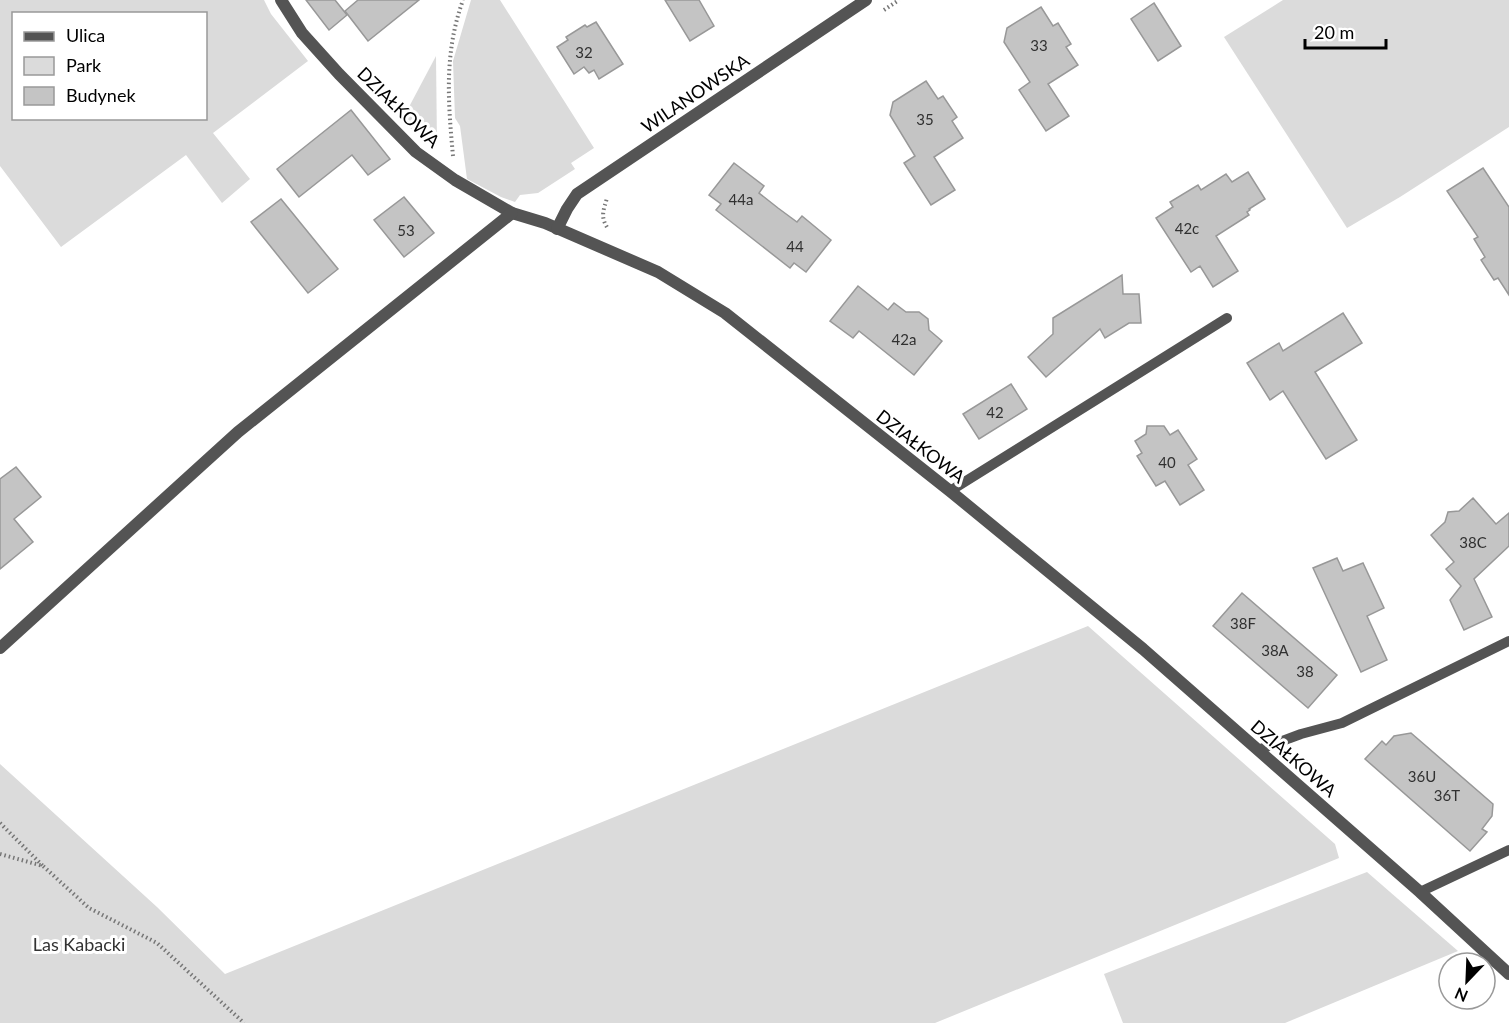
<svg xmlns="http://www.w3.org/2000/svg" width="1509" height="1023" font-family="Lato,sans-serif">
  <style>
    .green { fill: #dbdbdb; fill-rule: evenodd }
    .building { fill: #c4c4c4; stroke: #989898; stroke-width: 1.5 }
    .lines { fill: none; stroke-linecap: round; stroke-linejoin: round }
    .path { stroke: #767676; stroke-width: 4; stroke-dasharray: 1.5 3; stroke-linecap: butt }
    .service { stroke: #545454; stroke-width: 10 }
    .minor { stroke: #545454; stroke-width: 12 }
    .tertiary { stroke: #545454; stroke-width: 12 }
    .labels { text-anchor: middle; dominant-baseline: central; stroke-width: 6; stroke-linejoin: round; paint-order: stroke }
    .number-label { font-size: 15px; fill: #313131 }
    .street-label { font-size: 18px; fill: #000; stroke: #fff }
    .park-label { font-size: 18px; fill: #323232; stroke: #fff }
  </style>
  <rect width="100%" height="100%" fill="#fff"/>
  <g class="green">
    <path d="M0,0H264L271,14L308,61L213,133L250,179L222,203L186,155L61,247L0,166ZM14,14H206V118H14Z"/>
    <polygon points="471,0 500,0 594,148 571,163 575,169 538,193 520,195 515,202 501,197 467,179 460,126 455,118 453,61"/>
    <polygon points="1283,0 1509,0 1509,127 1400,197 1347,228 1224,37"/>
    <polygon points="436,56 437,146 401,122"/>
    <polygon points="1088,626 1335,844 1339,858 935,1023 0,1023 0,764 157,907 225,974"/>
    <polygon points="1367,872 1458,951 1285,1023 1123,1023 1104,974"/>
  </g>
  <g class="building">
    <polygon points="306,0 335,0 347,15 329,30"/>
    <polygon points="358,0 419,0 368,41 345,11"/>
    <polygon points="665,0 699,0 714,26 690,41"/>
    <polygon points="1154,3 1181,46 1158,61 1131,19"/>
    <polygon points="1041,7 1053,26 1058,23 1071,44 1066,47 1078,65 1048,84 1069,116 1046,131 1019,90 1030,82 1004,42 1007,28"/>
    <polygon points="596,22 623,64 599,79 594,70 589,73 584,67 574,74 557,47 568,40 566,37 585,25 587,27"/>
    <polygon points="926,81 938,99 943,96 957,117 952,121 963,138 934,157 955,190 931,205 904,163 915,156 890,115 893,102"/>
    <polygon points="351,110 390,159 368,175 352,155 299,197 277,169"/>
    <polygon points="734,163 764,186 759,193 778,208 797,222 802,216 831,240 806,272 794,263 790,268 716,210 721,204 709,195"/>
    <polygon points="1483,168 1509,207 1509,295 1498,278 1494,280 1481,260 1485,257 1474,239 1478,237 1447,191"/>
    <polygon points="1248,172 1265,199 1249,209 1250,210 1247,212 1249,215 1216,236 1238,271 1213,287 1200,266 1191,272 1156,218 1173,207 1170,202 1198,185 1201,190 1226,174 1232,182"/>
    <polygon points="404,197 434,233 404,257 374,220"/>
    <polygon points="281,199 338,269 308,293 251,222"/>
    <polygon points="1122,275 1123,294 1139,294 1141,323 1129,323 1105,338 1100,329 1046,377 1028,357 1053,334 1053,318"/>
    <polygon points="858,286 888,310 894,303 906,312 919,312 928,319 929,330 942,341 914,375 859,331 853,338 830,321"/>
    <polygon points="1343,313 1362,343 1315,372 1357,440 1326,459 1283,391 1270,400 1247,363 1279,343 1283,351"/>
    <polygon points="1011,384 1027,409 979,439 963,414"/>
    <polygon points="1147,426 1164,426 1170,435 1178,430 1197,459 1188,465 1204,490 1180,505 1165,481 1156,486 1137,456 1142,453 1135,441 1146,434"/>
    <polygon points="16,467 41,497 14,519 33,542 0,569 0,479"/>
    <polygon points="1473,498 1496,524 1509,513 1509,546 1474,579 1492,617 1464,630 1450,600 1461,586 1446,569 1454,562 1431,535 1445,522 1448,512 1459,511"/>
    <polygon points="1337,558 1343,571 1363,563 1384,608 1367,616 1387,660 1361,672 1313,568"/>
    <polygon points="1242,593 1337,675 1308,708 1213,626"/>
    <polygon points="1411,733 1493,804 1492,816 1482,829 1487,832 1470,851 1365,759 1382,741 1386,745 1394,736"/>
  </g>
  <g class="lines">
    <g class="path">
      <polyline points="884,10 899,0"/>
      <path d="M453,156C448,101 444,53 463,0"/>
      <path d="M607,227C600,216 604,209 607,198"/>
      <polyline points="0,823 43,866"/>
      <polyline points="0,854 43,866 89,908 157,943 244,1023"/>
    </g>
    <g class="service">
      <polyline points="950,491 1227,318"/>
      <polyline points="1258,750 1301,734 1342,723 1509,641"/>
      <polyline points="1420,892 1509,850"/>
    </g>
    <g class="minor">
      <polyline points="281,0 302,33 339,74 416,152 455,180 512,213 545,223 658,272 725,313 950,491 1143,649 1420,892 1509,974"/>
      <polyline points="0,648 238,432 512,213"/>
    </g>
    <polyline class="tertiary" points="557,229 567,209 577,194 866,0"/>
  </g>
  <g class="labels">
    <g class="number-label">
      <text x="1039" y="45">33</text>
      <text x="584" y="52">32</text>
      <text x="925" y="119">35</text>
      <text x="741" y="199">44a</text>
      <text x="1187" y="228">42c</text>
      <text x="406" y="230">53</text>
      <text x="795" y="246">44</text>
      <text x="904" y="339">42a</text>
      <text x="995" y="412">42</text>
      <text x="1167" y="462">40</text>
      <text x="1473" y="542">38C</text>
      <text x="1243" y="623">38F</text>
      <text x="1275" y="650">38A</text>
      <text x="1305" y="671">38</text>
      <text x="1422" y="776">36U</text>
      <text x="1447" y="795">36T</text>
    </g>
    <g class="street-label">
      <text transform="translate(695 93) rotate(-34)">WILANOWSKA</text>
      <text transform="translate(399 107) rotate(44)">DZIAŁKOWA</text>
      <text transform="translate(921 446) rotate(38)">DZIAŁKOWA</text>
      <text transform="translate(1294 758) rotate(41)">DZIAŁKOWA</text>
    </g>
    <g class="park-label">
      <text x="79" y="944">Las Kabacki</text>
    </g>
  </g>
  <rect x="12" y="12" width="195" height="108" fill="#ffffff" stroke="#999999" stroke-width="1.5"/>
  <rect x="24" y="32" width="30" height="9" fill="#545454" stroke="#999999" stroke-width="1.5"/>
  <text x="66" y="42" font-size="18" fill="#000000">Ulica</text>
  <rect x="24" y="57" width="30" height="18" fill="#dbdbdb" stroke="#999999" stroke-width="1.5"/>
  <text x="66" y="72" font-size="18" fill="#000000">Park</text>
  <rect x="24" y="87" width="30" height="18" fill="#c4c4c4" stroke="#999999" stroke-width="1.5"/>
  <text x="66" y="102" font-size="18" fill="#000000">Budynek</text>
  <g transform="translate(1467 981) rotate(203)"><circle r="28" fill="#ffffff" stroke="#999999" stroke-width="1.5"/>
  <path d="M0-4.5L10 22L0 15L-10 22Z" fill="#000000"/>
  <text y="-9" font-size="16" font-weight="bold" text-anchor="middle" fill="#000000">N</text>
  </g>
  <path d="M1305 39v9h81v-9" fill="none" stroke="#000000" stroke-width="3"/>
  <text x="1314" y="39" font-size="18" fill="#000000" stroke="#ffffff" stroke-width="4.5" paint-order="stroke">20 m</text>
</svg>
